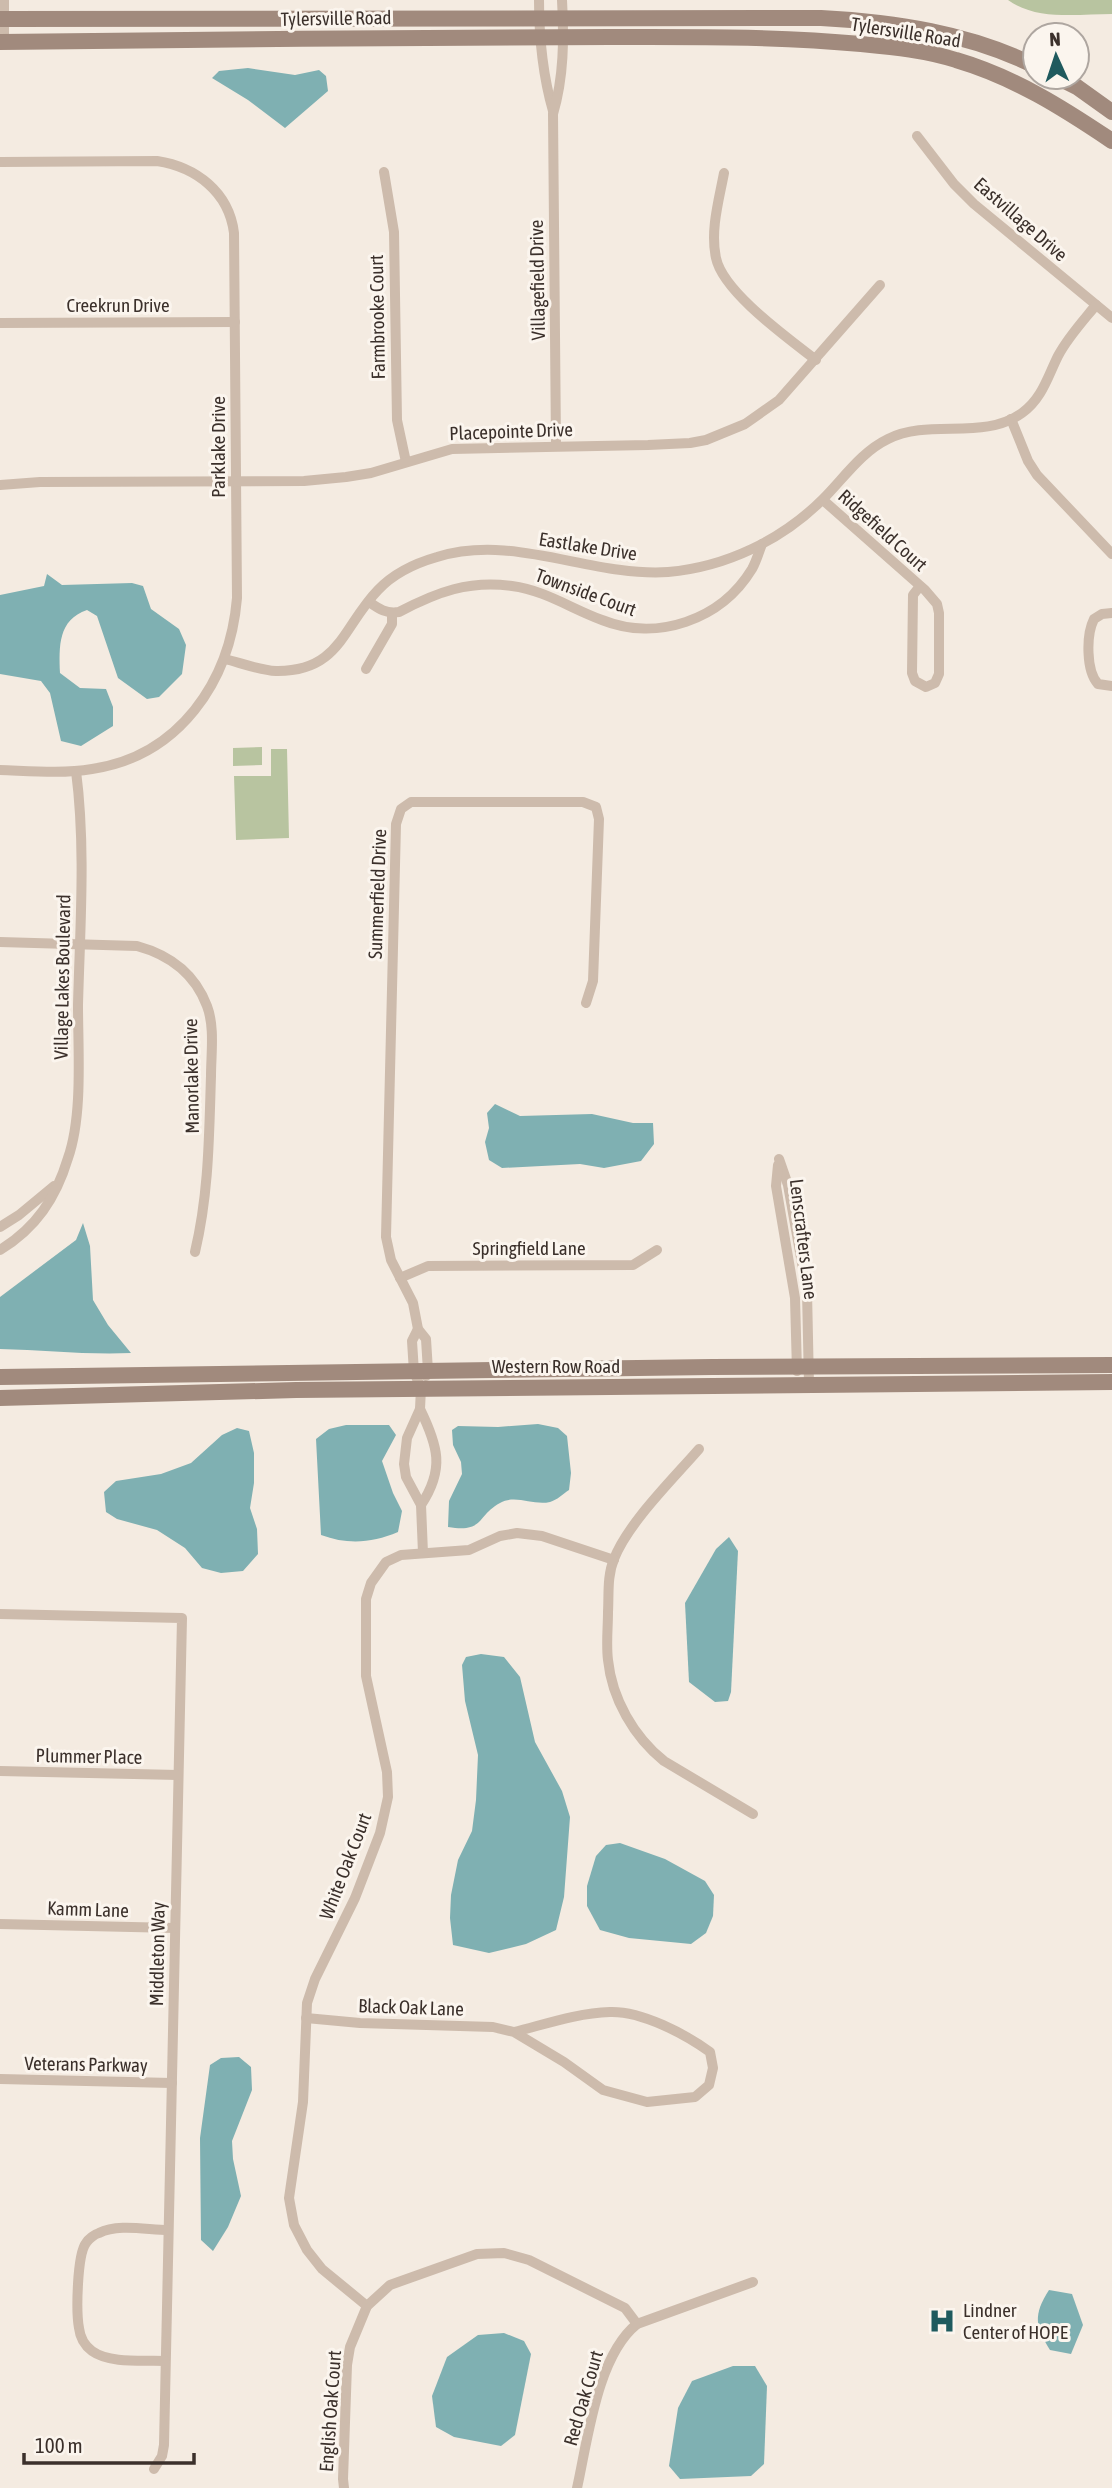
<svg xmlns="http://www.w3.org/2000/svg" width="1112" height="2488" font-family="'Asap Condensed',sans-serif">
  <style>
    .green { fill: #b8c4a0 }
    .water { fill: #7fb0b2 }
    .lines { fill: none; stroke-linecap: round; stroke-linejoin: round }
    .street { stroke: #cdbbac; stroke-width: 10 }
    .secondary { stroke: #a18a7d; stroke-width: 16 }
    .labels { text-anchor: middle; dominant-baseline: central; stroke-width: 6; stroke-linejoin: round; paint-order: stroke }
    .street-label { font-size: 19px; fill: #3b302b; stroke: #fbf5ee }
    .poi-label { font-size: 19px; fill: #3b302b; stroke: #fbf5ee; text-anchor: start }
  </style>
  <rect width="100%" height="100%" fill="#f4ebe1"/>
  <g class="green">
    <path d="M1008,0H1112V14C1078,14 1037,21 1008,0Z"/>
    <polygon points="262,747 262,765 233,766 233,748"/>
    <polygon points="271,749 287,749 289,838 236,840 234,776 271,776"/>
  </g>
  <g class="water">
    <polygon points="248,68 295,75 319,70 326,76 328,91 285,128 248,100 212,78 219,71"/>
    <path d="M47,574L62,585L132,583L143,586L151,609L179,629L186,645L182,674L159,697L147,699L118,678L97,616L87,610C58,620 59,646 60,673L80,688L106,689L113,707V726L81,746L61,741L50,693L41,681L0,674V595L44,586Z"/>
    <polygon points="495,1104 520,1116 592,1114 633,1123 653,1123 654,1144 641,1161 604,1168 580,1164 502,1168 489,1160 485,1142 489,1128 487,1113"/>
    <path d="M83,1223L90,1246L93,1300L108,1325L131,1353C87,1355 44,1350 0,1349V1297L76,1240Z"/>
    <path d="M538,1424L558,1428L567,1436L571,1473L569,1490C563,1494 557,1500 550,1502C533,1506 516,1494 500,1503C476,1516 485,1533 448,1527L449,1501L462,1474L461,1462L453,1445L452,1430L458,1426L498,1427Z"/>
    <path d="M346,1425H389L396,1435L382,1461L393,1493L402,1511L398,1532C372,1543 348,1545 321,1535L316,1439L329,1429Z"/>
    <polygon points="237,1428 249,1431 254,1453 254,1483 250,1508 257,1529 258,1554 243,1571 221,1573 202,1568 185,1548 157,1530 117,1519 106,1512 104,1492 116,1481 161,1474 191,1463 222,1435"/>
    <polygon points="729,1537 738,1551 731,1692 728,1701 715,1702 689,1682 685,1603 716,1549"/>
    <polygon points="481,1654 504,1657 520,1677 535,1742 562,1791 570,1817 564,1897 556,1930 526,1944 489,1953 453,1945 450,1918 451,1895 458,1860 472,1831 476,1800 478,1755 465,1701 462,1665 466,1657"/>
    <polygon points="620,1843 665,1859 705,1881 714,1895 713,1916 706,1933 691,1944 629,1938 600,1930 587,1906 587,1886 596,1856 606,1845"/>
    <polygon points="239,2057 251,2067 252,2090 232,2141 233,2159 241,2196 228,2227 213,2251 201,2240 200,2138 210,2065 221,2058"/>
    <path d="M1049,2290L1072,2294L1083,2325L1071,2354L1050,2350C1035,2326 1033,2315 1049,2290Z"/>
    <polygon points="504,2333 524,2341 531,2354 515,2435 501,2446 454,2437 436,2427 432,2396 447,2357 478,2335"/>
    <polygon points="733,2366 755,2366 767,2386 764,2464 751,2476 680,2479 669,2466 678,2408 692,2381"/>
  </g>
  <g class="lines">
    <g class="street">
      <polyline points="4,0 4,42"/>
      <path d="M539,0C539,37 543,76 553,111"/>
      <polyline points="917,136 954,184 974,204 1112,318"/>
      <path d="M0,162L157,161C196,167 229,192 234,233L237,598C230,682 179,756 92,769C62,774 30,771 0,770"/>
      <polyline points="384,172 394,232 397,420 406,462"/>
      <path d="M724,173C719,200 710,230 716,258C723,292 788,338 816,360"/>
      <polyline points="0,323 235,322"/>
      <polyline points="1011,419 1028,461 1037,475 1112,554"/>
      <path d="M556,446L553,114C564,77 564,39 562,0"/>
      <polyline points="0,485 40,482 304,481 346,477 371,473 452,449 648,445 690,443 706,440 745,424 779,400 880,285"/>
      <polyline points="823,500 925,590 937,604 939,613 939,674 935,683 926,687 915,681 912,673 913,595 920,586"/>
      <path d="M369,602C379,609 386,614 399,612C437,592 469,580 512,586C544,590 572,609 602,620C657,642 721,620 752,569C756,562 759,552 762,544"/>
      <path d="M1112,613L1102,614L1094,619C1086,635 1086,671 1098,684L1112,686"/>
      <path d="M225,659C241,663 259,670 276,671C340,672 343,626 378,590C394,573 416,563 437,557C514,533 590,577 668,572C726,567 782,540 823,499C844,478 861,452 888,439C930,418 983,441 1022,413C1042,399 1048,376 1058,356C1068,337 1083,321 1096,305"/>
      <polyline points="366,669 392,624 392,613"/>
      <path d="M0,942L137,946C170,955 195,974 207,1006C215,1027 211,1054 211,1076C209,1136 209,1193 195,1252"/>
      <polyline points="779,1159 788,1185 807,1291 809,1385"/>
      <polyline points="778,1165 776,1186 795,1298 797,1371"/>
      <polyline points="0,1227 19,1215 54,1186"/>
      <path d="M0,1250C36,1228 56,1198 68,1158C83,1115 78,1051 78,1005C80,927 86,848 76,771"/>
      <polyline points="400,1278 428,1266 633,1265 657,1250"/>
      <polyline points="418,1329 412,1341 414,1372 421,1388 420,1409 407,1438 404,1464 406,1477 421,1505 423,1553"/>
      <polyline points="426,1376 428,1371 426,1339 418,1329 413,1303 391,1260 386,1237 396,824 401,809 411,802 583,802 596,807 599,819 593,981 586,1003"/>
      <path d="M420,1409C438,1446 445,1469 421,1505"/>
      <path d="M699,1449C673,1479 628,1523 614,1559C607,1576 609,1594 608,1612C608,1628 606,1644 608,1660C612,1699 634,1737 664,1761L753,1814"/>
      <polyline points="0,1614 182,1618 164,2445 162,2456 154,2469"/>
      <polyline points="0,1771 178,1775"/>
      <polyline points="0,1924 175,1928"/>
      <path d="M306,2018L360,2023L493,2027L514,2032L564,2062L603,2090L647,2102L695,2097L709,2085L713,2068L710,2052C685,2034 642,2011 610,2012C577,2013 546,2024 514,2032"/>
      <polyline points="0,2079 172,2083"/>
      <polyline points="367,2306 322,2269 307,2250 294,2225 289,2198 303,2102 307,2003 315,1979 355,1898 380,1833 388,1797 387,1772 366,1676 366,1599 371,1583 386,1562 401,1555 469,1550 500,1536 517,1533 542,1536 614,1560"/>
      <path d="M165,2361C144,2360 110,2364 92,2351C84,2345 80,2337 79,2328C76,2312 77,2255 86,2243C88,2239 95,2234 99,2233C118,2223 148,2230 168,2230"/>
      <polyline points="344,2488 343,2479 347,2365 350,2347 367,2306 390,2285 477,2254 504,2253 529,2260 625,2308 637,2324"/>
      <path d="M577,2488C588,2439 597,2356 637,2324L753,2282"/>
    </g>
    <g class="secondary">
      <path d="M0,19L821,18C894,22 969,33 1035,66"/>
      <path d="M0,42C203,40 407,37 610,37C693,37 777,36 861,44C892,47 925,50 956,60C1014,77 1063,108 1112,141"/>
      <polyline points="1057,77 1077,87 1112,112"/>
      <polyline points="0,1377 712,1367 1112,1365"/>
      <polyline points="0,1398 296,1390 1112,1382"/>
    </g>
  </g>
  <defs>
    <g id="hospital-bare" transform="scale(2.1)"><path d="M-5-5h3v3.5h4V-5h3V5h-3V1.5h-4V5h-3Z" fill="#1f5a5e" stroke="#fbf5ee" stroke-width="2.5" paint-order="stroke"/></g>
  </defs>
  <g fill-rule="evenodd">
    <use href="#hospital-bare" x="942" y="2321"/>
  </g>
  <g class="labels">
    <g class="street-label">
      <text transform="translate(336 18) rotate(-1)">Tylersville Road</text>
      <text transform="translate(906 32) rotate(9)">Tylersville Road</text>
      <text transform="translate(1021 219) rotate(41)">Eastvillage Drive</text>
      <text transform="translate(537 280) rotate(-91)">Villagefield Drive</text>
      <text x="118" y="305">Creekrun Drive</text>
      <text transform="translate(377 317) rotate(-91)">Farmbrooke Court</text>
      <text transform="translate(511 431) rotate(-2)">Placepointe Drive</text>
      <text transform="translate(218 447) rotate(-90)">Parklake Drive</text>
      <text transform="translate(883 530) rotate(42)">Ridgefield Court</text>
      <text transform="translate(588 546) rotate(9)">Eastlake Drive</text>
      <text transform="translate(586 592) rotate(20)">Townside Court</text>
      <text transform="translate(377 894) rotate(-88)">Summerfield Drive</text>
      <text transform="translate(62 977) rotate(-89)">Village Lakes Boulevard</text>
      <text transform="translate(191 1076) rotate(-91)">Manorlake Drive</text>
      <text transform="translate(804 1239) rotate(83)">Lenscrafters Lane</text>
      <text x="529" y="1248">Springfield Lane</text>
      <text x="556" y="1366">Western Row Road</text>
      <text transform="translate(89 1756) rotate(1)">Plummer Place</text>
      <text transform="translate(345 1866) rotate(-69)">White Oak Court</text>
      <text transform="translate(88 1909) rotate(2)">Kamm Lane</text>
      <text transform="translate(157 1954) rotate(-89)">Middleton Way</text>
      <text transform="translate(411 2007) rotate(2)">Black Oak Lane</text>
      <text transform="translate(86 2064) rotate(1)">Veterans Parkway</text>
      <text transform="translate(583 2398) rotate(-74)">Red Oak Court</text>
      <text transform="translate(330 2411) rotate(-86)">English Oak Court</text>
    </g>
    <g class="poi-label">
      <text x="963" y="2310">Lindner<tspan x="963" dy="22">Center of HOPE</tspan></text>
    </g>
  </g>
  <g transform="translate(1056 56) rotate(357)"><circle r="33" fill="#fbf5ee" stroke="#aea6a0" stroke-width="2"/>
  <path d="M0-5L12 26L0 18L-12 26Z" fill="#1f5a5e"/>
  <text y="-10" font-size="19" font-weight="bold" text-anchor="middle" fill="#3b302b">N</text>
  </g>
  <path d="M24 2453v10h170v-10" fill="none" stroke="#3b302b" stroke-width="3.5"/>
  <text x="35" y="2453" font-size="21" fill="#3b302b" stroke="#fbf5ee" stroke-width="5" paint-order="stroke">100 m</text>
</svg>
